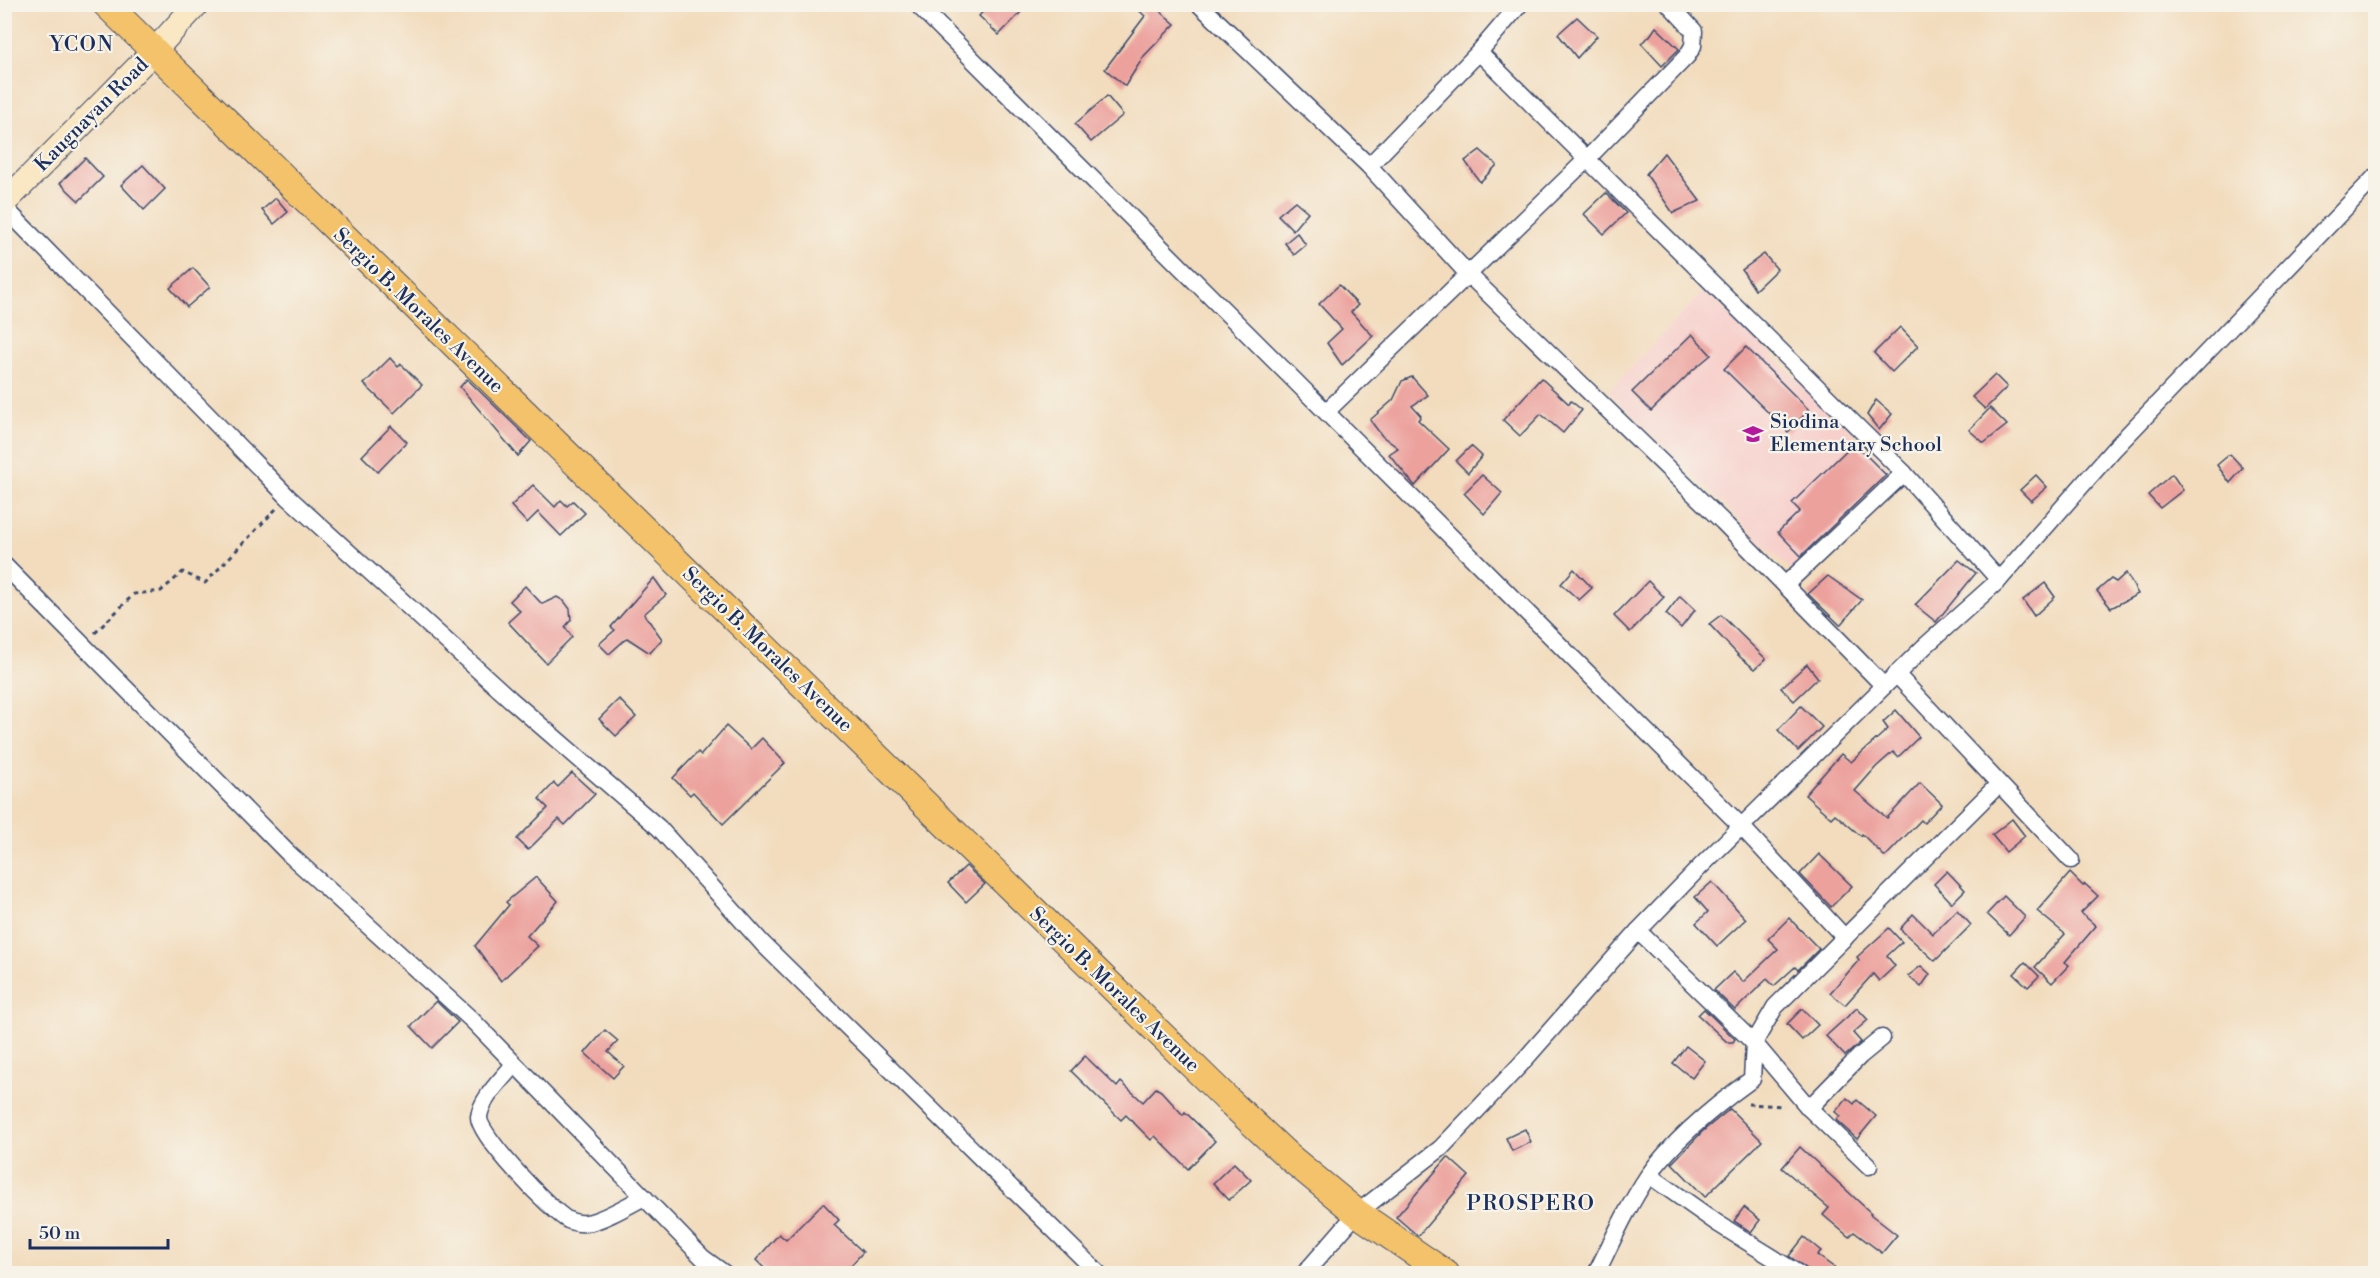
<svg xmlns="http://www.w3.org/2000/svg" width="2380" height="1278" font-family="'Libre Bodoni',serif">
  <style>
    .built { fill: #f7d0cc }
    .building { fill: #eca19d }
    .lines { fill: none; stroke-linecap: round; stroke-linejoin: round }
    .street-casing { stroke: #3b496c; stroke-width: 19 }
    .secondary-casing { stroke: #3b496c; stroke-width: 26 }
    .primary-casing { stroke: #3b496c; stroke-width: 29 }
    .path { stroke: #3b496c; stroke-width: 3; stroke-dasharray: 4.5 4.5; stroke-linecap: butt }
    .street { stroke: #fff; stroke-width: 16 }
    .secondary { stroke: #fae7c3; stroke-width: 24 }
    .primary { stroke: #f3c26a; stroke-width: 27 }
    .labels { text-anchor: middle; dominant-baseline: central; stroke-width: 4.5; stroke-linejoin: round; paint-order: stroke }
    .street-label { font-size: 20px; fill: #1b2f5e; stroke: #f7f3e8 }
    .poi-label { font-size: 20px; fill: #1b2f5e; stroke: #f7f3e8; text-anchor: start }
    .neighbourhood-label { font-size: 21px; letter-spacing: 1.5px; fill: #1b2f5e; stroke: #f7f3e8 }
  </style>
  <rect width="100%" height="100%" fill="#f7f3e8"/>
  <filter id="ink" filterUnits="userSpaceOnUse"><feTurbulence type="fractalNoise" baseFrequency=".0167" numOctaves="2"/><feDisplacementMap in="SourceGraphic" scale="12" xChannelSelector="R" yChannelSelector="G"/><feConvolveMatrix kernelMatrix="1 2 1 2 8 2 1 2 1" color-interpolation-filters="sRGB"/></filter>
  <filter id="wash" filterUnits="userSpaceOnUse"><feTurbulence type="fractalNoise" baseFrequency=".008" numOctaves="4" result="noise"/><feDisplacementMap in="SourceGraphic" scale="24" xChannelSelector="R" yChannelSelector="G"/><feGaussianBlur stdDeviation="1.35" result="paint"/><feColorMatrix in="noise" values="0 0 0 0 0 0 0 0 0 0 0 0 0 0 0 0 0 1.4 0 .05"/><feComposite in="paint" operator="in"/></filter>
  <g filter="url(#wash)">
    <rect width="100%" height="100%" fill="#f2dcbd"/>
    <polygon class="built" points="1705,290 1897,476 1795,574 1608,392"/>
    <g id="blocks">
      <g class="building">
        <polygon points="990,4 1013,4 1021,12 999,35 979,16"/>
        <polygon points="1132,4 1152,4 1175,24 1144,56 1125,86 1105,69 1145,16"/>
        <polygon points="1577,17 1597,36 1577,58 1558,34"/>
        <polygon points="1656,27 1679,49 1662,66 1641,43 1649,37"/>
        <polygon points="1107,96 1123,115 1091,142 1075,124"/>
        <polygon points="1480,150 1497,165 1480,182 1465,161"/>
        <polygon points="1664,153 1700,201 1673,213 1646,174"/>
        <polygon points="85,158 103,177 79,201 60,183"/>
        <polygon points="143,165 165,189 144,210 121,185"/>
        <polygon points="1606,193 1626,213 1604,234 1584,214"/>
        <polygon points="276,198 288,212 274,224 262,210"/>
        <polygon points="1295,201 1308,212 1293,230 1278,215"/>
        <polygon points="1297,233 1306,245 1294,255 1285,243"/>
        <polygon points="1764,254 1777,269 1755,290 1742,270"/>
        <polygon points="193,268 210,287 187,307 170,288"/>
        <polygon points="1339,285 1358,305 1351,312 1373,336 1342,365 1327,343 1342,329 1319,304"/>
        <polygon points="1900,327 1918,346 1892,372 1874,353"/>
        <polygon points="1692,334 1711,355 1694,369 1651,411 1632,392"/>
        <polygon points="1746,347 1809,410 1788,432 1724,369"/>
        <polygon points="390,358 398,367 401,364 422,385 394,413 364,384"/>
        <polygon points="1995,375 2007,387 1985,409 1972,397"/>
        <polygon points="1412,377 1428,395 1412,406 1421,416 1418,420 1449,449 1415,486 1389,454 1398,448 1382,436 1370,420 1393,400 1402,381"/>
        <polygon points="1541,378 1569,404 1571,401 1582,410 1563,433 1541,414 1520,436 1503,420"/>
        <polygon points="467,379 531,441 518,456 460,387"/>
        <polygon points="1876,400 1892,414 1879,430 1867,415"/>
        <polygon points="1990,408 2007,425 1984,443 1969,430"/>
        <polygon points="391,426 407,442 378,472 362,456"/>
        <polygon points="1854,443 1886,475 1801,556 1778,532 1800,511 1792,503"/>
        <polygon points="1471,446 1482,456 1468,473 1456,461"/>
        <polygon points="2230,454 2243,468 2230,483 2217,465"/>
        <polygon points="2172,474 2183,490 2160,508 2148,495"/>
        <polygon points="1482,475 1502,493 1484,514 1464,493"/>
        <polygon points="2036,475 2047,487 2031,501 2020,490"/>
        <polygon points="533,485 555,507 561,500 567,506 573,501 585,513 561,536 538,512 527,523 511,506"/>
        <polygon points="1959,560 1976,573 1936,622 1915,605"/>
        <polygon points="1574,569 1592,588 1579,600 1561,584"/>
        <polygon points="2126,573 2138,594 2111,608 2097,591 2111,579 2116,582"/>
        <polygon points="1828,576 1862,600 1840,625 1808,594"/>
        <polygon points="654,578 666,595 644,614 662,639 650,653 627,638 609,654 599,644 615,630 611,627"/>
        <polygon points="1648,581 1664,597 1630,632 1614,616"/>
        <polygon points="2045,583 2055,597 2034,616 2023,600"/>
        <polygon points="525,586 542,604 557,597 564,601 570,609 571,620 565,627 572,637 546,663 508,622 520,611 510,601"/>
        <polygon points="1680,596 1695,610 1681,628 1666,614"/>
        <polygon points="1721,615 1766,659 1755,669 1740,657 1709,624"/>
        <polygon points="1807,664 1818,678 1794,701 1781,688"/>
        <polygon points="619,699 636,717 616,736 599,719"/>
        <polygon points="1801,706 1822,727 1798,751 1778,730"/>
        <polygon points="1896,710 1919,737 1898,757 1893,752 1876,767 1855,791 1887,818 1920,783 1942,804 1924,823 1921,820 1885,857 1862,834 1861,836 1835,814 1831,818 1805,795 1841,754 1851,762 1888,729 1883,722"/>
        <polygon points="726,726 751,749 762,738 785,763 723,824 693,792 690,795 673,778 698,752 701,755"/>
        <polygon points="572,773 595,794 565,825 559,819 528,850 517,839 548,808 539,799 554,783 558,787"/>
        <polygon points="2012,819 2025,836 2006,852 1992,835"/>
        <polygon points="1819,854 1852,886 1831,907 1800,874"/>
        <polygon points="966,866 985,884 966,902 948,883"/>
        <polygon points="1947,871 1965,890 1952,903 1934,884"/>
        <polygon points="2070,873 2083,886 2085,884 2098,896 2081,913 2096,926 2065,962 2069,965 2052,983 2035,967 2065,934 2037,911"/>
        <polygon points="536,877 558,901 527,936 538,946 501,981 475,946 509,905 506,902"/>
        <polygon points="1712,882 1746,919 1717,946 1696,923 1708,912 1695,897"/>
        <polygon points="2004,896 2025,917 2009,935 1987,914"/>
        <polygon points="1957,910 1971,925 1935,961 1900,929 1913,914 1933,934"/>
        <polygon points="1789,918 1819,949 1798,970 1795,967 1774,986 1767,979 1735,1010 1714,990 1733,972 1743,982 1778,949 1768,939"/>
        <polygon points="1889,928 1902,942 1887,956 1895,966 1879,981 1873,974 1845,1005 1830,993 1859,960 1857,957"/>
        <polygon points="2025,962 2039,976 2028,987 2014,974"/>
        <polygon points="1921,966 1930,974 1921,987 1908,976"/>
        <polygon points="436,1001 458,1022 432,1048 411,1026"/>
        <polygon points="1857,1008 1868,1020 1853,1033 1861,1042 1845,1056 1826,1036"/>
        <polygon points="1704,1009 1735,1039 1733,1042 1727,1042 1698,1015"/>
        <polygon points="1802,1009 1818,1025 1802,1040 1787,1024"/>
        <polygon points="605,1030 618,1041 608,1052 624,1066 613,1078 585,1053"/>
        <polygon points="1686,1046 1705,1061 1692,1078 1673,1063"/>
        <polygon points="1085,1056 1117,1087 1121,1082 1143,1102 1156,1088 1161,1091 1183,1115 1185,1112 1215,1141 1188,1169 1155,1136 1151,1140 1126,1115 1121,1120 1071,1071"/>
        <polygon points="1847,1098 1854,1104 1857,1100 1876,1116 1857,1139 1836,1120 1840,1116 1835,1112"/>
        <polygon points="1730,1109 1762,1141 1705,1197 1672,1163 1703,1131"/>
        <polygon points="1525,1129 1531,1142 1512,1151 1506,1138"/>
        <polygon points="1800,1147 1871,1213 1870,1214 1897,1235 1882,1253 1854,1232 1849,1237 1823,1215 1829,1208 1782,1168"/>
        <polygon points="1448,1157 1469,1176 1418,1236 1396,1217"/>
        <polygon points="1234,1163 1251,1180 1229,1200 1213,1183"/>
        <polygon points="823,1203 839,1220 834,1225 863,1252 843,1274 770,1274 756,1260 779,1234 786,1240"/>
        <polygon points="1744,1207 1760,1220 1751,1232 1734,1221"/>
        <polygon points="1804,1237 1821,1251 1817,1255 1843,1274 1814,1274 1789,1256"/>
      </g>
    </g>
  </g>
  <g filter="url(#ink)">
    <use href="#blocks" fill-opacity="0" stroke="#3b496c" stroke-width="1.5"/>
    <g class="lines">
      <g class="street-casing">
        <g id="street">
          <polyline points="917,4 1741,826 1845,938"/>
          <polyline points="1199,4 1369,166 1468,274 1723,522 1884,686"/>
          <polyline points="1479,52 1904,473 1999,580"/>
          <polyline points="1369,166 1479,52 1520,4"/>
          <polyline points="4,207 288,497 510,699 659,828 763,944 1099,1274"/>
          <polyline points="1327,411 1586,160 1687,56 1693,46 1694,31 1669,4"/>
          <polyline points="4,565 288,853 472,1020 703,1258 725,1274"/>
          <polyline points="1785,585 1904,473"/>
          <polyline points="1896,674 2071,860"/>
          <polyline points="1638,931 1754,1043 1809,1108 1869,1166"/>
          <path d="M514,1064C503,1079 481,1098 479,1117C478,1135 551,1211 568,1220C573,1222 580,1224 586,1223C600,1222 631,1204 644,1197"/>
          <polyline points="1809,1108 1860,1056 1882,1038"/>
          <polyline points="1649,1175 1717,1223 1799,1274"/>
          <polyline points="1304,1274 1357,1213 1441,1148 1520,1065 1638,931 1699,868 1924,647 1999,580 2113,450 2376,176"/>
          <path d="M1596,1274C1612,1241 1628,1206 1648,1176C1674,1139 1716,1105 1752,1079L1754,1043L1775,1007L1999,784"/>
        </g>
      </g>
      <g class="secondary-casing">
        <polyline id="secondary" points="4,203 153,52 197,4"/>
      </g>
      <g class="primary-casing">
        <polyline id="primary" points="106,4 1229,1101 1289,1157 1357,1213 1446,1274"/>
      </g>
      <g class="path">
        <polyline points="95,633 134,594 161,591 183,572 205,583 277,508"/>
        <polyline points="1748,1104 1784,1106"/>
      </g>
      <use href="#street" class="street"/>
      <use href="#secondary" class="secondary"/>
      <use href="#primary" class="primary"/>
    </g>
  </g>
  <defs>
    <g id="school-bare" transform="scale(1.62)"><path d="M0-5L7-2L0 1L-7-2ZM-4 1L0 2.5L4 1V4Q0 6-4 4Z" fill="#b5179e" stroke="#f7f3e8" stroke-width="2.5" paint-order="stroke"/></g>
  </defs>
  <g fill-rule="evenodd">
    <use href="#school-bare" x="1753" y="434"/>
  </g>
  <g class="labels">
    <g class="street-label">
      <text transform="translate(92 115) rotate(-45)">Kaugnayan Road</text>
      <text transform="translate(418 311) rotate(44)">Sergio B. Morales Avenue</text>
      <text transform="translate(767 650) rotate(44)">Sergio B. Morales Avenue</text>
      <text transform="translate(1114 990) rotate(44)">Sergio B. Morales Avenue</text>
    </g>
    <g class="poi-label">
      <text x="1770" y="422">Siodina<tspan x="1770" dy="23">Elementary School</tspan></text>
    </g>
    <g class="neighbourhood-label">
      <text x="82" y="45">YCON</text>
      <text x="1531" y="1204">PROSPERO</text>
    </g>
  </g>
  <rect width="2380" height="1278" fill="none" stroke="#f7f3e8" stroke-width="24"/>
  <path d="M30 1239v9h138v-9" fill="none" stroke="#1b2f5e" stroke-width="3"/>
  <text x="39" y="1239" font-size="18" fill="#1b2f5e" stroke="#f7f3e8" stroke-width="4.5" paint-order="stroke">50 m</text>
</svg>
